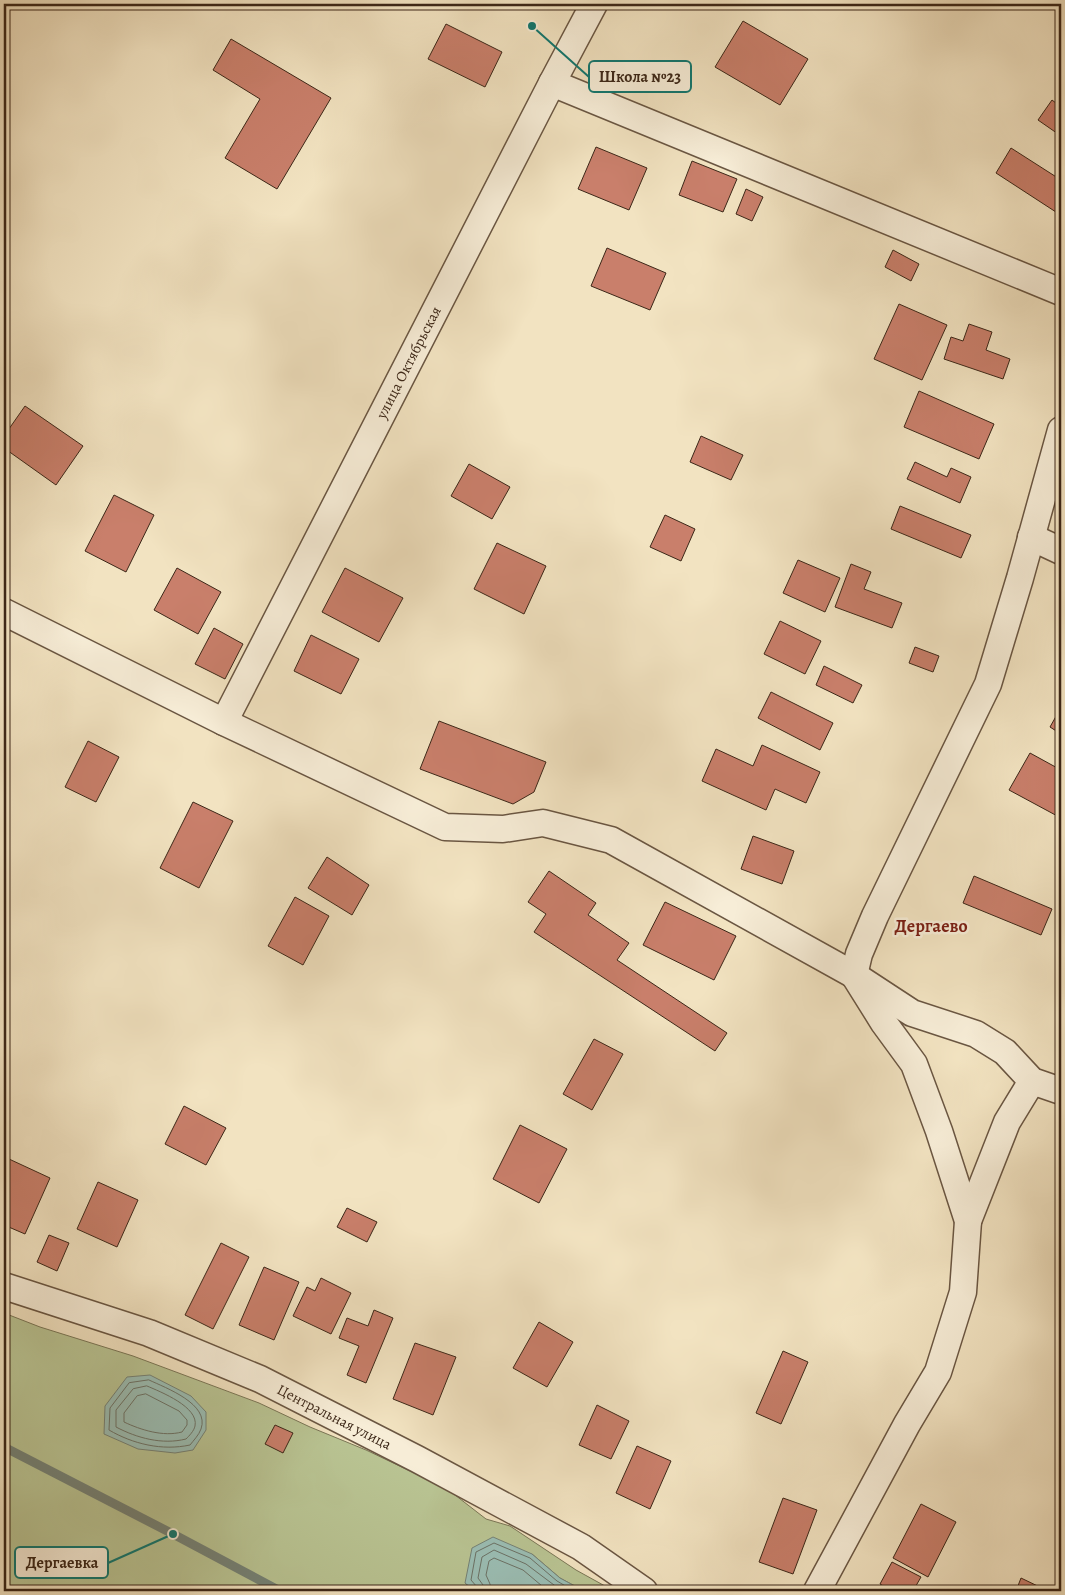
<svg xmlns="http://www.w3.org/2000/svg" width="1065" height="1595" font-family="Alegreya,serif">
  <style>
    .green { fill: #b9c493; stroke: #7a7656 }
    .water { fill: #9bbeb4; stroke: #758276 }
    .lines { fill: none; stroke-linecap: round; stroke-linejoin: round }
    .shore { stroke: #6c7266; stroke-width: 1 }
    .stream { stroke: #758276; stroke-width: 9 }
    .building { fill: #c97f6b; stroke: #3c2718 }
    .street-casing { stroke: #6a5642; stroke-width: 29 }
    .street { stroke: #f7edd7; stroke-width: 26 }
    .labels { text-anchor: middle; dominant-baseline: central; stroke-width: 5; stroke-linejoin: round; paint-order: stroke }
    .street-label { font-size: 15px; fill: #3c2718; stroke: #f7edd7 }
    .quarter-label { font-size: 18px; font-weight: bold; fill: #7a1f14; stroke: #f7edd7 }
    .leader { fill: none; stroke: #0f766e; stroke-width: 2 }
    .callout-dot { fill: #0f766e; stroke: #f7edd7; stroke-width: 2 }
    .callout { fill: #f7edd7; stroke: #0f766e; stroke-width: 2 }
    .callout-label { font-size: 16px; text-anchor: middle; font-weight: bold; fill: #3c2718 }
  </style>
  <rect width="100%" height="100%" fill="#f2e3c1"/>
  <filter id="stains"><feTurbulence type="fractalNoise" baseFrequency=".004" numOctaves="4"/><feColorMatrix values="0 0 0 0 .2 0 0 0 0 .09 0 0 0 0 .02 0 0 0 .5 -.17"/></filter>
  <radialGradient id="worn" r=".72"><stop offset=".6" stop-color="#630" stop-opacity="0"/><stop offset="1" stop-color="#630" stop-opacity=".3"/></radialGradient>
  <polygon class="green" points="4,1313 40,1327 133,1356 259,1403 310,1427 366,1450 446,1488 486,1519 510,1526 576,1570 614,1591 584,1591 560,1578 532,1554 465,1583 475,1591 4,1591"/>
  <g class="water">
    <polygon points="150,1375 191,1396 206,1412 206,1430 193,1450 175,1453 138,1449 104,1434 105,1406 127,1377"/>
    <polygon points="493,1537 532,1554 560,1578 584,1591 475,1591 465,1583 472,1548"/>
  </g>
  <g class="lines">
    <g class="shore">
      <path d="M149,1380C166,1388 210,1404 201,1429C199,1435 193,1441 190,1445C162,1451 133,1444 109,1430L110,1408L129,1383Z"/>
      <path d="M147,1386C161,1392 199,1407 195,1426C194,1431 189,1436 186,1439C162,1445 137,1438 116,1427V1410L133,1389Z"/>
      <path d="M146,1394L179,1411L187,1420V1425L182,1432C163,1437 141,1430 124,1422V1413L137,1396Z"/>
      <polyline points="477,1591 477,1587 471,1580 476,1552 494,1543 530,1558 557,1581 574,1591"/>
      <polyline points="484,1591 483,1585 478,1578 482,1557 494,1550 526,1564 562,1591"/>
      <polyline points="491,1591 490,1584 486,1575 489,1561 494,1558 523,1570 548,1591"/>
    </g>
    <polyline class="stream" points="4,1447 173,1534 280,1591"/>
  </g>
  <g class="building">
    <polygon points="743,21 808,59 780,105 715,67"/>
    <polygon points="446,24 502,52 485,87 428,59"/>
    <polygon points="231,39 331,98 277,189 225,158 260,99 213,70"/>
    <polygon points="1052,100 1061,107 1061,136 1038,120"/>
    <polygon points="596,147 647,168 629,210 578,189"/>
    <polygon points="1011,148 1061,180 1061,211 1059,214 996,173"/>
    <polygon points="692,161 737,179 723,212 679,195"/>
    <polygon points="746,189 763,197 752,221 736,214"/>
    <polygon points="607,248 666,273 650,310 591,286"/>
    <polygon points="893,250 919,264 911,281 885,267"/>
    <polygon points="899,304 947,325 922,380 874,359"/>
    <polygon points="969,324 992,332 986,350 1010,359 1003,379 944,359 951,337 963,341"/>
    <polygon points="919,391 994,424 979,459 904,427"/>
    <polygon points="25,406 83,446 56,485 4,448 4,436"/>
    <polygon points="701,436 743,455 731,480 690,462"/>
    <polygon points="915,462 947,477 951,468 971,477 960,503 907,479"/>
    <polygon points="469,464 510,487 492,519 451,496"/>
    <polygon points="114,495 154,515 126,572 85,551"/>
    <polygon points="900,506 971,535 961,558 891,529"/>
    <polygon points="665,515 695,529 681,561 650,547"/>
    <polygon points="497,543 546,566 524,614 474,589"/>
    <polygon points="798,560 840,578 825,612 783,593"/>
    <polygon points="851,564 871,572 864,589 902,603 892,628 835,607"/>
    <polygon points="177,568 221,592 198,634 154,610"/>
    <polygon points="345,568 403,598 379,642 322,612"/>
    <polygon points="780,621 821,641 805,674 764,654"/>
    <polygon points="214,628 243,644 225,679 195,664"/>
    <polygon points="311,635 359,659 341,694 294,671"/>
    <polygon points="915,647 939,656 933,672 909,663"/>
    <polygon points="824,666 862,685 853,703 816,685"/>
    <polygon points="771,692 833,723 820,750 758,718"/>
    <polygon points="1059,711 1061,713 1061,734 1050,727"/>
    <polygon points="439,721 546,762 534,792 513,804 420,769"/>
    <polygon points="88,741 119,757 96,802 65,787"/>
    <polygon points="762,745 820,772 806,803 775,789 766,810 702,781 716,749 753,766"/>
    <polygon points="1030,753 1061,770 1061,818 1009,790"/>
    <polygon points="193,802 233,821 199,888 160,868"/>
    <polygon points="753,836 794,851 782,884 741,869"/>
    <polygon points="327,857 369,885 352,915 308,888"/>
    <polygon points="549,871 596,903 588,915 629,943 617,960 727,1033 715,1051 534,932 546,914 528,902"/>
    <polygon points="974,876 1052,909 1041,935 963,903"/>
    <polygon points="295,897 329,916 303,965 268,946"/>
    <polygon points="665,902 736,936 714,980 643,945"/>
    <polygon points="594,1039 623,1054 592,1110 563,1094"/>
    <polygon points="184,1106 226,1128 206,1165 165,1144"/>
    <polygon points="520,1125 567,1149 539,1203 493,1179"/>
    <polygon points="9,1159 50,1178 25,1234 4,1225 4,1171"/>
    <polygon points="98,1182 138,1200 117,1247 77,1229"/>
    <polygon points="347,1208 377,1222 367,1242 337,1227"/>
    <polygon points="49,1235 69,1243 57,1271 37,1262"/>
    <polygon points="221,1243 249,1257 213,1329 185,1315"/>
    <polygon points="264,1267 299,1282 274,1340 239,1325"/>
    <polygon points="321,1278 351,1293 331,1334 293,1316 307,1287 315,1291"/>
    <polygon points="374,1310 393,1318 366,1383 347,1375 359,1346 339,1338 347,1318 368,1326"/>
    <polygon points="539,1322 573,1342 547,1387 513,1368"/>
    <polygon points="415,1343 456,1357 433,1415 393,1399"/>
    <polygon points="783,1351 808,1362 781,1424 756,1413"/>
    <polygon points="597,1405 629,1421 611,1459 579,1445"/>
    <polygon points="275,1425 293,1433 283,1453 265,1444"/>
    <polygon points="637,1446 671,1461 650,1509 616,1493"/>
    <polygon points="783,1498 817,1510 793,1574 759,1562"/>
    <polygon points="921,1504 956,1522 928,1577 893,1558"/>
    <polygon points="892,1562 921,1577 913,1591 885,1591 887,1588 880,1584"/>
    <polygon points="1021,1578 1048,1591 1016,1591"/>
  </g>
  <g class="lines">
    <g class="street-casing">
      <g id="street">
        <polyline points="552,83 1061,292"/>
        <polyline points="1031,537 1061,551"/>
        <polyline points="4,612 224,722 445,827 503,829 543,823 611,840 854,975 912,1013 976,1034 1005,1052 1032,1081 1061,1091"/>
        <path id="s1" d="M224,722L552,83L594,4"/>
        <polyline points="968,1221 1007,1122 1032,1081"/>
        <path id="s2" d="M4,1286L149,1333L260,1379L417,1459L581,1547L644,1591"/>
        <polyline points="817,1591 907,1424 938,1372 963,1292 968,1221 939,1131 914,1064 884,1023 854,975 859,954 875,916 988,684 1020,578 1061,430"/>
      </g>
    </g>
    <use href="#street" class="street"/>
  </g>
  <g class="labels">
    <g class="street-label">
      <text stroke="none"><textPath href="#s1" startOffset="404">улица Октябрьская</textPath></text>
      <text stroke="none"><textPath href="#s2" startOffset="356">Центральная улица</textPath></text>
    </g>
    <g class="quarter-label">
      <text x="931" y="926">Дергаево</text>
    </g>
  </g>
  <path class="leader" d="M532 26L589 77M173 1534L108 1563"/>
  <g class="callout-dot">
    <circle cx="532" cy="26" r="5"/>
    <circle cx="173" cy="1534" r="5"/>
  </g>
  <g class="callout">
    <rect x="589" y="61" width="102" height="31" rx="5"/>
    <rect x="15" y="1547" width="93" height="31" rx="5"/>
  </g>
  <g class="callout-label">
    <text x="640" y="82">Школа №23</text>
    <text x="62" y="1568">Дергаевка</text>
  </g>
  <rect width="1065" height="1595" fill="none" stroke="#f2e3c1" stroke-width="20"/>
  <rect x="5" y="5" width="1055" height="1585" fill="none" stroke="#3c2718" stroke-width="2.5"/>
  <rect x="10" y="10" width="1045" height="1575" fill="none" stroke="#3c2718"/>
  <rect width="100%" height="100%" filter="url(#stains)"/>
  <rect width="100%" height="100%" fill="url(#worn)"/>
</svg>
